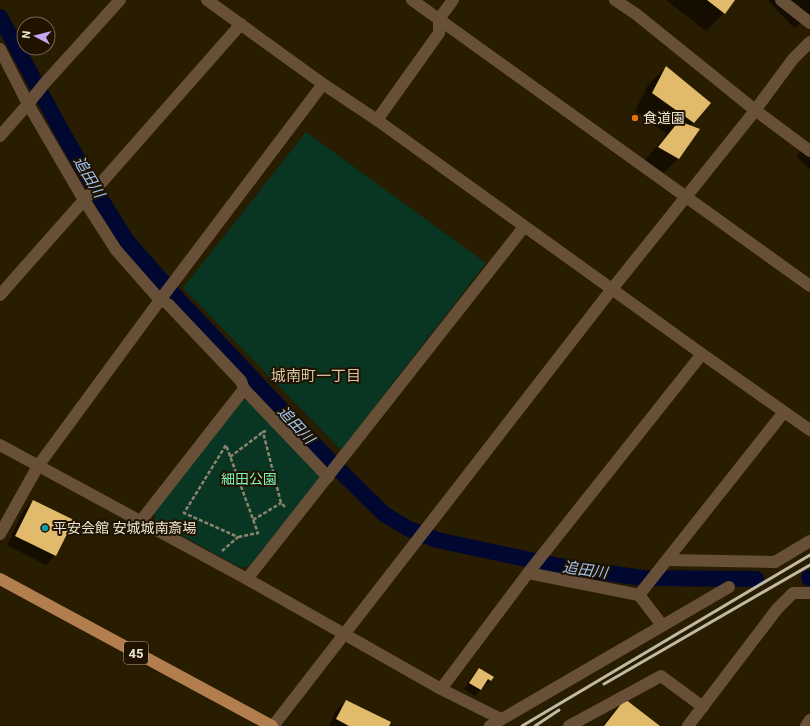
<svg xmlns="http://www.w3.org/2000/svg" width="810" height="726" font-family="Roboto,'Noto Sans JP',sans-serif">
  <style>
    .green { fill: #083622 }
    .shadow { fill: #0007 }
    .lines { fill: none; stroke-linecap: round; stroke-linejoin: round }
    .canal { stroke: #000831; stroke-width: 16 }
    .building { fill: #e1bb6b }
    .path { stroke: #8e846f; stroke-width: 2.5; stroke-dasharray: 4 2; stroke-linecap: butt }
    .minor { stroke: #684f38; stroke-width: 12 }
    .major { stroke: #b37e4e; stroke-width: 12 }
    .rail { stroke: #c1b8a6; stroke-width: 3 }
    .food-dot { fill: #e8710a; stroke: #1f1300; stroke-width: 1.5 }
    .culture-dot { fill: #0f9aa8; stroke: #1f1300; stroke-width: 1.5 }
    .labels { text-anchor: middle; dominant-baseline: central; stroke-width: 4; stroke-linejoin: round; paint-order: stroke }
    .shield { fill: #1f1300; stroke: #afa695; stroke-width: 1 }
    .shield-label { font-size: 13px; font-weight: bold; fill: #ede5d5 }
    .poi-label { font-size: 14px; fill: #ede5d5; stroke: #1f1300; text-anchor: start }
    .park-label { font-size: 14px; fill: #7ff7bc; stroke: #1f1300 }
    .water-label { font-size: 15px; font-style: italic; fill: #9fc3f6; stroke: #1f1300 }
    .neighbourhood-label { font-size: 15px; fill: #d7c7a7; stroke: #1f1300 }
  </style>
  <rect width="100%" height="100%" fill="#281c01"/>
  <g class="green">
    <polygon points="306,132 486,263 341,450 183,288"/>
    <polygon points="242,400 251,401 318,473 319,479 249,566 241,568 155,521 155,511"/>
  </g>
  <g class="shadow">
    <polygon points="666,0 734,0 724,13 706,31"/>
    <polygon points="768,0 810,0 810,17 794,28 774,7"/>
    <polygon points="666,67 710,103 690,126 699,129 678,159 660,176 641,165 667,134 635,111 648,85"/>
    <polygon points="810,142 810,170 796,156"/>
    <polygon points="33,501 55,555 46,565 7,545 24,510"/>
    <polygon points="479,669 493,678 475,696 464,689 473,675"/>
    <polygon points="625,700 658,726 602,726 613,712"/>
    <polygon points="346,701 388,726 329,726 336,710"/>
  </g>
  <g class="lines">
    <g class="canal">
      <polyline points="0,17 61,130 100,198 127,241 175,296 330,461 384,514 407,528 437,540 559,566 643,578 756,579"/>
      <polyline points="809,578 810,578"/>
    </g>
  </g>
  <g class="building">
    <polygon points="707,0 735,0 725,14"/>
    <polygon points="666,66 711,103 694,123 652,93"/>
    <polygon points="679,121 700,129 679,159 658,147"/>
    <polygon points="33,500 74,520 56,556 15,536"/>
    <polygon points="479,668 494,677 491,681 488,679 481,690 469,683"/>
    <polygon points="625,699 660,726 604,726"/>
    <polygon points="346,700 391,722 389,726 349,726 336,719"/>
  </g>
  <g class="lines">
    <g class="path">
      <polyline points="266,431 263,432 281,503 286,508"/>
      <polyline points="230,457 263,432"/>
      <polyline points="253,520 281,503"/>
      <polyline points="222,551 238,537 184,513 226,445 258,533 238,537"/>
    </g>
    <g class="minor">
      <polyline points="207,0 323,84 377,120 702,354 810,430"/>
      <polyline points="412,0 810,286"/>
      <polyline points="615,0 636,14 755,110 810,151"/>
      <polyline points="781,0 810,23"/>
      <polyline points="0,49 28,104 84,200 116,250 160,300 168,304 241,381 244,389 328,477"/>
      <polyline points="377,120 439,33 439,19 453,0"/>
      <polyline points="0,136 28,104 44,84 120,0"/>
      <polyline points="0,295 84,200 101,183 241,24"/>
      <polyline points="0,445 247,579 441,689 501,719"/>
      <polyline points="140,522 244,389"/>
      <polyline points="0,534 38,466 160,300 323,84"/>
      <polyline points="667,560 775,562 810,541"/>
      <polyline points="528,573 639,595 784,412"/>
      <polyline points="247,579 524,227"/>
      <polyline points="639,595 662,625"/>
      <polyline points="441,689 528,573 702,354"/>
      <polyline points="273,726 612,289 750,117 793,59 810,42"/>
      <polyline points="490,726 729,587"/>
      <polyline points="569,726 661,676 703,707"/>
      <polyline points="688,726 777,609 793,593 810,593"/>
      <polyline points="806,726 810,720"/>
    </g>
    <polyline class="major" points="0,579 272,726"/>
    <g class="rail">
      <polyline points="604,684 810,565"/>
      <polyline points="522,726 810,555"/>
      <polyline points="535,726 559,710"/>
    </g>
  </g>
  <circle class="food-dot" cx="635" cy="118" r="4"/>
  <circle class="culture-dot" cx="45" cy="528" r="4"/>
  <g class="labels">
    <rect class="shield" x="124" y="642" width="24" height="22" rx="3"/>
    <g class="shield-label">
      <text x="136" y="653">45</text>
    </g>
    <g class="poi-label">
      <text x="643" y="118">食道園</text>
      <text x="53" y="528">平安会館 安城城南斎場</text>
    </g>
    <g class="park-label">
      <text x="249" y="479">細田公園</text>
    </g>
    <g class="water-label">
      <text transform="translate(89 177) rotate(59)">追田川</text>
      <text transform="translate(296 425) rotate(47)">追田川</text>
      <text transform="translate(585 570) rotate(8)">追田川</text>
    </g>
    <g class="neighbourhood-label">
      <text x="316" y="376">城南町一丁目</text>
    </g>
  </g>
  <g transform="translate(36 36) rotate(277)"><circle r="19" fill="#1f1300" stroke="#716755"/>
  <path d="M0-3L7 15L0 10L-7 15Z" fill="#c6a6f0"/>
  <text y="-6" font-size="11" font-weight="bold" text-anchor="middle" fill="#ede5d5">N</text>
  </g>
</svg>
